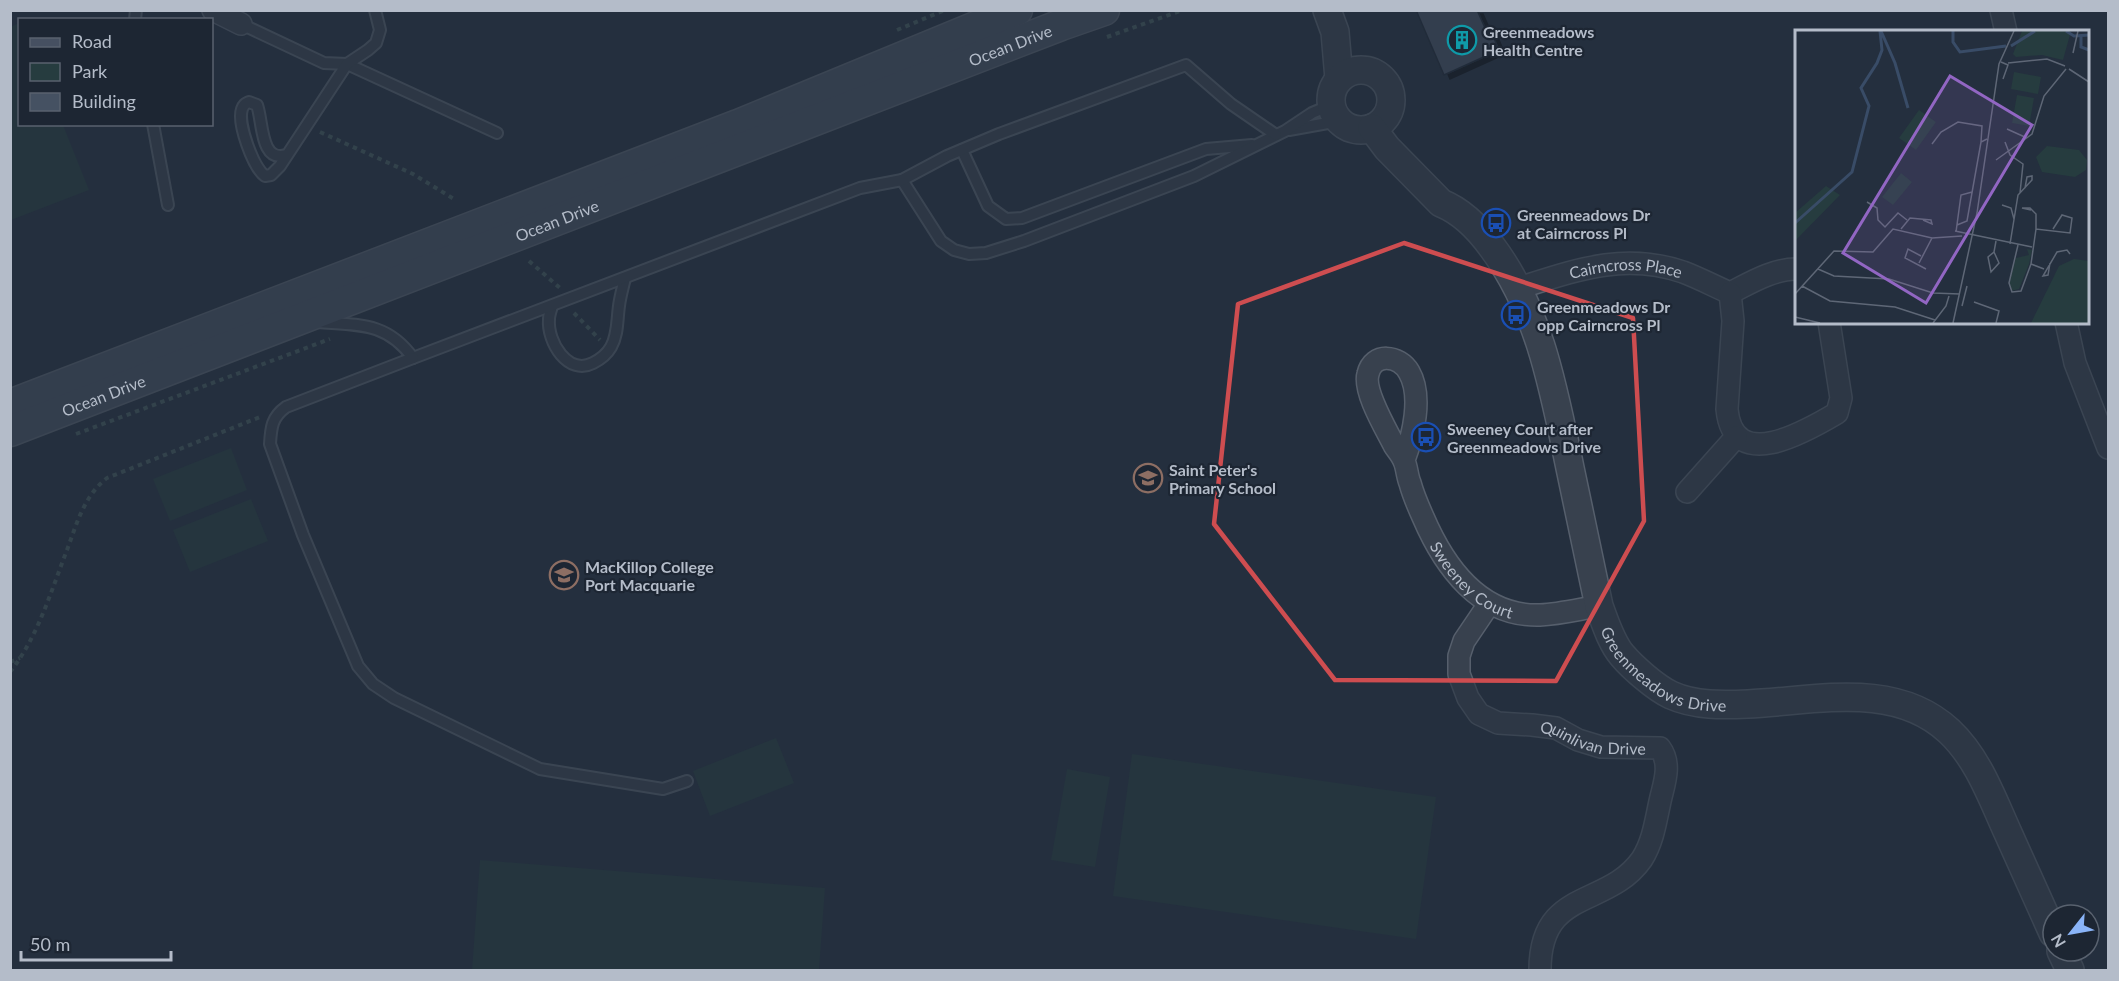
<svg xmlns="http://www.w3.org/2000/svg" width="2119" height="981" font-family="Lato,sans-serif">
  <style>
    .green { fill: #263c3f }
    .building { fill: #455162; stroke: #1f2835; stroke-width: 1.5; filter: url(#shadow) }
    .lines { fill: none; stroke-linecap: round; stroke-linejoin: round }
    .service-casing { stroke: #565f6c; stroke-width: 14 }
    .minor-casing { stroke: #565f6c; stroke-width: 24 }
    .tertiary-casing { stroke: #565f6c; stroke-width: 30 }
    .secondary-casing { stroke: #565f6c; stroke-width: 33 }
    .path { stroke: #44595c; stroke-width: 4; stroke-dasharray: 4.5 4.5; stroke-linecap: butt }
    .service { stroke: #38414e; stroke-width: 10 }
    .minor { stroke: #38414e; stroke-width: 21 }
    .tertiary { stroke: #38414e; stroke-width: 27 }
    .secondary { stroke: #465061; stroke-width: 30 }
    .marked { fill: none; stroke: #ce4d50; stroke-width: 4.5; stroke-linejoin: round }
    .labels { text-anchor: middle; dominant-baseline: central; stroke-width: 4.5; stroke-linejoin: round; paint-order: stroke }
    .poi-label { font-size: 16px; font-weight: bold; fill: #b4bcc9; stroke: #1d2633; text-anchor: start }
    .street-label { font-size: 16px; fill: #b4bcc9; stroke: #1d2633 }
    .inset-river { fill: none; stroke: #394c67; stroke-width: 3 }
    .inset-road { fill: none; stroke: #5e6776; stroke-width: 1.5 }
    .view { fill: #9266c3; fill-opacity: 0.15; stroke: #9266c3; stroke-width: 3 }
    .inset-edge { fill: none; stroke: #b4bcc9; stroke-width: 3 }
  </style>
  <defs>
    <filter id="shadow"><feDropShadow dx="6" dy="4" stdDeviation="0" flood-color="#0009"/></filter>
  </defs>
  <rect width="100%" height="100%" fill="#242f3e"/>
  <g class="green">
    <polygon points="19,23 20,124 63,125 89,190 11,220 10,27"/>
    <polygon points="231,448 247,490 170,521 153,479"/>
    <polygon points="251,499 268,541 190,572 173,530"/>
    <polygon points="776,738 794,783 710,816 693,771"/>
    <polygon points="1132,754 1436,797 1416,939 1113,896"/>
    <polygon points="1067,769 1110,777 1095,867 1051,860"/>
    <polygon points="480,860 825,888 819,970 472,970"/>
  </g>
  <polygon class="building" points="1416,10 1477,10 1486,30 1490,29 1499,50 1444,75"/>
  <g class="lines">
    <g class="service-casing">
      <g id="service">
        <polyline points="135,20 136,10"/>
        <polyline points="241,24 324,63 347,64 497,133"/>
        <polyline points="153,124 168,205"/>
        <polyline points="1289,130 1339,121"/>
        <polyline points="962,150 988,206 1006,219 1022,218 1206,149 1252,145"/>
        <path d="M286,155C260,163 263,121 257,105L249,102C245,104 244,104 242,109C237,123 253,167 265,176L271,175L280,166L347,64L368,50L376,43L380,30L375,10"/>
        <polyline points="902,180 941,241 954,250 969,254 986,253 1024,241 1194,176 1285,131 1312,113 1331,105"/>
        <path d="M552,306C551,310 549,315 549,319C547,342 568,376 593,363C601,359 607,354 611,347C618,335 617,320 619,306C620,297 623,287 625,278"/>
        <path d="M318,322C359,325 387,322 413,358L860,188L902,180L947,156L999,134L1186,65L1231,104L1276,135"/>
        <path d="M413,358L286,407C272,417 271,427 270,444L303,535L358,666L373,684L394,698L540,769L663,789L687,781"/>
      </g>
    </g>
    <g class="minor-casing">
      <g id="minor">
        <polyline points="213,10 241,24"/>
        <polyline points="2001,10 2006,32"/>
        <path id="s1" d="M1519,288C1576,270 1624,252 1683,272C1699,278 1714,286 1730,293C1750,283 1773,269 1796,269"/>
        <path d="M1730,293L1733,321L1727,409C1733,474 1805,432 1837,413L1841,398L1829,322"/>
        <polyline points="2066,322 2075,363 2108,448"/>
        <path id="s2" d="M1404,460C1413,436 1423,396 1409,372C1399,355 1373,352 1368,374C1363,391 1386,429 1394,445C1397,450 1402,455 1404,461C1407,467 1407,476 1410,483C1413,494 1418,506 1423,517C1444,566 1480,617 1540,615C1560,614 1580,609 1599,606"/>
        <polyline points="1687,492 1736,437"/>
        <path id="s3" d="M1489,604L1464,641L1459,656V674L1468,698L1479,714L1498,723L1532,725L1556,728L1578,740L1601,747L1660,748C1671,763 1665,781 1661,797C1656,818 1654,840 1642,859C1607,909 1540,887 1540,970"/>
      </g>
    </g>
    <g class="tertiary-casing">
      <g id="tertiary">
        <polyline points="1327,10 1335,32 1339,79"/>
        <circle cx="1361" cy="100" r="30"/>
        <path id="s4" d="M1372,128L1387,148L1441,203C1461,211 1479,229 1492,247C1540,311 1554,391 1570,468C1580,514 1589,560 1599,606C1605,622 1611,642 1622,655C1633,668 1656,688 1671,695C1695,706 1723,705 1748,704C1815,701 1894,680 1949,731C1978,758 1992,798 2008,833C2023,866 2038,899 2053,933"/>
        <polyline points="2061,951 2070,970"/>
      </g>
    </g>
    <g class="secondary-casing">
      <g id="secondary">
        <polyline points="10,405 738,125 1017,10"/>
        <path id="s5" d="M10,431L1061,25L1104,10"/>
      </g>
    </g>
    <g class="path">
      <polyline points="897,30 945,10"/>
      <polyline points="1107,37 1183,10"/>
      <polyline points="320,132 413,174 454,199"/>
      <polyline points="529,261 560,288"/>
      <polyline points="574,313 600,340"/>
      <polyline points="76,434 330,339"/>
      <polyline points="10,662 20,658"/>
      <path d="M10,672C38,637 51,591 67,550C77,523 84,496 107,478L260,417"/>
    </g>
    <use href="#service" class="service"/>
    <use href="#minor" class="minor"/>
    <use href="#tertiary" class="tertiary"/>
    <use href="#secondary" class="secondary"/>
  </g>
  <path d="M0 0H2119V981H0ZM1404,243L1633,318L1644,521L1556,681L1335,680L1214,524L1238,304Z" fill="#242f3e" fill-opacity=".55" fill-rule="evenodd"/>
  <path class="marked" d="M1404,243L1633,318L1644,521L1556,681L1335,680L1214,524L1238,304Z"/>
  <defs>
    <g id="building-ring" transform="scale(1.5)"><circle r="9.5" fill="#1d2633" stroke="#0f9aa8" stroke-width="1.5"/><path d="M-4-6H4V6H1V3H-1V6H-4ZM-2.5-4.3h1.7v1.8h-1.7ZM.8-4.3h1.7v1.8H.8ZM-2.5-1h1.7V.8h-1.7ZM.8-1h1.7V.8H.8Z" fill="#0f9aa8"/></g>
    <g id="bus-ring" transform="scale(1.5)"><circle r="9.5" fill="#1d2633" stroke="#1a4fb4" stroke-width="1.5"/><path d="M-5-6H5V4H4V6H2V4H-2V6H-4V4H-5ZM-3.5-4V0h7V-4ZM-3.5 1.2v1.5H-2V1.2ZM2 1.2v1.5H3.5V1.2Z" fill="#1a4fb4"/></g>
    <g id="school-ring" transform="scale(1.5)"><circle r="9.5" fill="#1d2633" stroke="#8d6e63" stroke-width="1.5"/><path d="M0-5L7-2L0 1L-7-2ZM-4 1L0 2.5L4 1V4Q0 6-4 4Z" fill="#8d6e63"/></g>
  </defs>
  <g fill-rule="evenodd">
    <use href="#building-ring" x="1462" y="40"/>
    <use href="#bus-ring" x="1496" y="223"/>
    <use href="#bus-ring" x="1516" y="315"/>
    <use href="#bus-ring" x="1426" y="437"/>
    <use href="#school-ring" x="1148" y="478"/>
    <use href="#school-ring" x="564" y="575"/>
  </g>
  <g class="labels">
    <g class="poi-label">
      <text x="1483" y="31">Greenmeadows<tspan x="1483" dy="18">Health Centre</tspan></text>
      <text x="1517" y="214">Greenmeadows Dr<tspan x="1517" dy="18">at Cairncross Pl</tspan></text>
      <text x="1537" y="306">Greenmeadows Dr<tspan x="1537" dy="18">opp Cairncross Pl</tspan></text>
      <text x="1447" y="428">Sweeney Court after<tspan x="1447" dy="18">Greenmeadows Drive</tspan></text>
      <text x="1169" y="469">Saint Peter's<tspan x="1169" dy="18">Primary School</tspan></text>
      <text x="585" y="566">MacKillop College<tspan x="585" dy="18">Port Macquarie</tspan></text>
    </g>
    <g class="street-label">
      <text stroke="none"><textPath href="#s5" startOffset="1072">Ocean Drive</textPath></text>
      <text stroke="none"><textPath href="#s5" startOffset="586">Ocean Drive</textPath></text>
      <text stroke="none"><textPath href="#s1" startOffset="110">Cairncross Place</textPath></text>
      <text stroke="none"><textPath href="#s5" startOffset="100">Ocean Drive</textPath></text>
      <text stroke="none"><textPath href="#s2" startOffset="381">Sweeney Court</textPath></text>
      <text stroke="none"><textPath href="#s4" startOffset="646">Greenmeadows Drive</textPath></text>
      <text stroke="none"><textPath href="#s3" startOffset="242">Quinlivan Drive</textPath></text>
    </g>
  </g>
  <g transform="translate(1795 30)">
    <rect width="294" height="294" fill="#242f3e"/>
    <path d="M227,1H276L268,30L247,25L221,27L218,24ZM219,42L246,47L243,64L216,59ZM222,65L239,68L234,96L217,93ZM124,80L141,92L121,120L104,108ZM252,116L284,120L292,130L291,140L280,147L247,142L241,127ZM106,143L117,152L98,175L87,167ZM31,156L45,165L0,211V183ZM232,219L237,220L234,234L224,259L216,261L214,251L221,228L234,225ZM279,229L294,231V293H236L264,236Z" fill="#263c3f"/>
    <path class="inset-river" d="M86,1L100,33L113,78M158,1V12L165,22L211,16M271,1L279,6L294,5M286,7V17L294,20M216,16L240,1M0,193L57,142L74,76L66,58L82,33L87,20L85,1"/>
    <path class="inset-road" d="M278,23L283,1M206,32L213,35L208,49M213,33L252,29L270,36M274,39L294,52M212,99L232,108M210,112L215,125L228,134L225,163M137,114L146,102L163,92L187,96L186,112M201,130L237,104L249,66L271,39M72,172L82,178L83,190L90,197L103,183L112,190M207,175L216,178L219,189M236,180L227,178H235L241,184V199M162,195L172,191L186,112L192,109M106,199L115,188L136,190L137,194L128,190M160,201L237,217M161,202L166,165L177,162M215,214L223,165L237,150V146L232,147L230,158M223,215L214,253L217,262L226,261L236,234M199,222L204,233L196,242L193,227L199,222L201,211M126,226L113,219L110,228L131,239M124,233L137,208M255,233L253,245L248,246L262,222L272,220L275,224M23,239L39,246L94,249L138,263L165,264M249,239L236,234L241,199L275,203L277,188L267,185L258,199M7,256L35,271L100,277L140,290M0,264L39,221L78,222L98,199L137,208L167,206M179,272L204,281L201,293M167,276L172,256M0,287L25,293M138,293L151,276L154,266M158,293L182,183L204,34L219,1"/>
    <path class="view" d="M155,46L237,95L131,273L48,223Z"/>
    <rect width="294" height="294" class="inset-edge"/>
  </g>
  <rect width="2119" height="981" fill="none" stroke="#b4bcc9" stroke-width="24"/>
  <rect x="18" y="18" width="195" height="108" fill="#1d2633" stroke="#59626f" stroke-width="1.5"/>
  <rect x="30" y="38" width="30" height="9" fill="#465061" stroke="#59626f" stroke-width="1.5"/>
  <text x="72" y="48" font-size="18" fill="#b4bcc9">Road</text>
  <rect x="30" y="63" width="30" height="18" fill="#263c3f" stroke="#59626f" stroke-width="1.5"/>
  <text x="72" y="78" font-size="18" fill="#b4bcc9">Park</text>
  <rect x="30" y="93" width="30" height="18" fill="#455162" stroke="#59626f" stroke-width="1.5"/>
  <text x="72" y="108" font-size="18" fill="#b4bcc9">Building</text>
  <g transform="translate(2071 933) rotate(239)"><circle r="28" fill="#1d2633" stroke="#59626f" stroke-width="1.5"/>
  <path d="M0-4.5L10 22L0 15L-10 22Z" fill="#8ab4f8"/>
  <text y="-9" font-size="16" font-weight="bold" text-anchor="middle" fill="#b4bcc9">N</text>
  </g>
  <path d="M21 951v9h150v-9" fill="none" stroke="#b4bcc9" stroke-width="3"/>
  <text x="30" y="951" font-size="18" fill="#b4bcc9" stroke="#1d2633" stroke-width="4.5" paint-order="stroke">50 m</text>
</svg>
